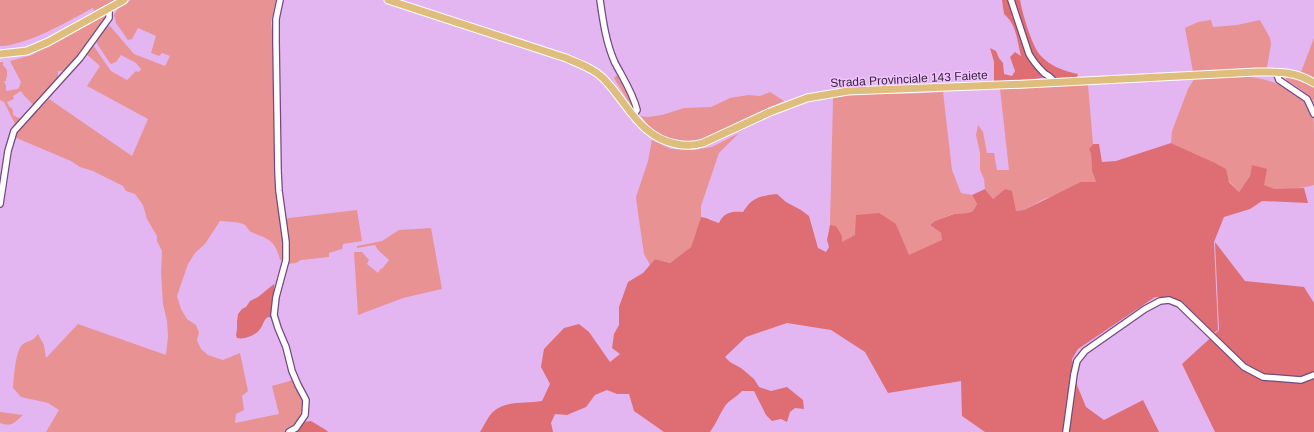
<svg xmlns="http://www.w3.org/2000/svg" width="1314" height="432" font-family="Helvetica,sans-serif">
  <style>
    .green { fill: #e89294 }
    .forest { fill: #de6e73 }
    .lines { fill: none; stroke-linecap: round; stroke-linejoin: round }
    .minor-casing { stroke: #734a7f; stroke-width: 8 }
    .major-casing { stroke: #fff; stroke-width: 9 }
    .minor { stroke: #fff; stroke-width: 5.5 }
    .major { stroke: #dfbe7d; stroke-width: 7 }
    .labels { text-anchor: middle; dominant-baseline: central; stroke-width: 3; stroke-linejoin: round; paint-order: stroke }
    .street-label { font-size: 12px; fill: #37253c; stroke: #f2c3ff }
  </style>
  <rect width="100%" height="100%" fill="#e4b6f1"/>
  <g class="green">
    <path d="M0,0H115L94,11L93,8C64,23 36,41 4,46H0Z"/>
    <path d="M131,0H276L271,22L274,53L275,182L277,183L281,219L357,210L362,241L343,244L342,249L329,253V257L301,260L296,263L288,264L289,259L280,260C275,239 268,239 251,232C248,230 247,227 245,225C238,221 228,222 220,221L205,244L195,253L188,264L177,296L181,309L187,319L196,325L199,333L197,340L201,349L208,355L223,360L240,353L248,391L242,396L244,410L236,414L235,423L279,414L272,386L293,380C300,395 309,405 298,420C294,426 291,430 284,432H46L59,410L48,403L21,397L13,388C14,379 15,350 23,344C29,340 32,342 38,334L44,345L46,358L78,324L166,355L168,336L167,321L163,304L161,273L162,251L157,241V236L147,219L143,205L135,194L126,191L123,186L93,171L80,167L71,161L14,137L20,127L49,99L132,156L148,119L87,86L100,66L86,54L93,45L111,71L127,80L136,71L139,72L141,69L136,63L121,55L116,62L111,64L109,62L96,42L106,27L110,26L134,54L165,66L170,56L162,53L159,56L151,53L156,36L138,28L132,39L128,40L116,23L114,15L119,7Z"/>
    <path d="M102,14L105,16L104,19C96,32 77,64 65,70C63,71 60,71 58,71V78L33,105C29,99 24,97 21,91L13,96L14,99L7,102L10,108L11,107L13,111V115L21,119L15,124L4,102L0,100V62H3V65L7,70V77L6,78V81H4L6,86V91L18,89L20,85L21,82L10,61L32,55Z"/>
    <polygon points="1211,20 1213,27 1237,25 1260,20 1270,38 1271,44 1267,68 1193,72 1185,28 1198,22"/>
    <polygon points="1314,38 1314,79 1301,72"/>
    <path d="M618,74C623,83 634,98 633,109L614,78Z"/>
    <path d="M1244,76C1271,79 1303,89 1313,118C1314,123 1314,130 1314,136C1314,152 1314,169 1314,185C1303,188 1273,193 1263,185C1259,182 1254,170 1252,166L1250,176L1239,192L1211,161L1171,143L1172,131L1188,89L1194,79Z"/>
    <path d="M1287,76L1304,80L1314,86V103C1310,93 1296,87 1288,81L1286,79Z"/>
    <polygon points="1088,85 1093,144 1089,149 1091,154 1092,171 1096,182 1044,199 1024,210 1016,211 1005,189 993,199 985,189 984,179 980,170 980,153 976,135 978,125 983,132 987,153 994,153 997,170 1009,170 1000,89"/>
    <path d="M770,92L784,101C764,110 744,120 725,129C714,134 702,141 690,142C671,143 651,132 641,116L648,117L662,115L684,108L711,107L730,98L748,95L760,96Z"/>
    <path d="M943,92L952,170L961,193L972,195L977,204L973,211L968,213L953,214L935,221L930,225L941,233L943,240L909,256L896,224L855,235L842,243L830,225L833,98C851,93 870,94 889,94C907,94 925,93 943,92Z"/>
    <polygon points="739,133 719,153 701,206 701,217 691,247 670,263 655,259 650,265 644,254 638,213 636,197 648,161 652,140 671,149 692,150 712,147"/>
    <polygon points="431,228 442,289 403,298 358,315 354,252 362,252 369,260 367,264 378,273 381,268 382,269 389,260 378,250 375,245 357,248 357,246 382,241 399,230"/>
    <path d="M0,412L23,415C14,423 12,427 0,423Z"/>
  </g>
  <g class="forest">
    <path d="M1002,0H1020C1022,12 1032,46 1040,55C1050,66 1063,71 1078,74L1077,77L1048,79L1046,77C1027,81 1012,79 994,82V62L990,48L996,51L999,58L1003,63L1004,74L1012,76L1015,71L1010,57L1015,52L1021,56C1017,41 1017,25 1004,14Z"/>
    <path d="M1171,143L1211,161L1226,169L1229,182L1239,192L1250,176L1252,165L1267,169L1264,185L1275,189L1304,188L1308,203L1262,201L1250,209L1224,217L1214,242L1218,330L1214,333L1181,301L1171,297H1155L1078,349L1072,359L1077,385L1086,407L1104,420L1143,400L1159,432H985L962,416L961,381L888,393L865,352L831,330L787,323L746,337L725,357L730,362L741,368L754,379L759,387L771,391L787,387L803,400L804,409L795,408L790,412L787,422L781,419L772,421L766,415L754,391H742C737,397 729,400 725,406C719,415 716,424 710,432H664L634,411L629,394H617L607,390L595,395L586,407L567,415L555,414L551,423L553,432H480C484,426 488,416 494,411C506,400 527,404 542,401L550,384L541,367L544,349L564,328L579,324L589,332L610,362L620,354L612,348L614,334L619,325V307L628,282L643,273L655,259L670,263L691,247L701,217C708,218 712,221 719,223C724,212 732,211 743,212C752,197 760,196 777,194L786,202L801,210L809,216L818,248L826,252L829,247L827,240L830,225L836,226L842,236V242L855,235L856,215L879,213L896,224L909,255L942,240L941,233L930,225L935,221L954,214L968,213L973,211L977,204L972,195L985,189L993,199L1005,189L1012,191L1016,211L1024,210L1081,182H1096L1092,171L1091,154L1089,149L1093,144H1099L1102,162L1116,161Z"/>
    <polygon points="1215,242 1245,281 1304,287 1314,303 1314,432 1215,432 1182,364 1219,330"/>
    <path d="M274,284L275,291L273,302V318L268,317C264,320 264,322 262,326C258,334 247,340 237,338L236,335L237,329V322L238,314L242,309L246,307L250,301L258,297Z"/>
    <polygon points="311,421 326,430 328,432 294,432 303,422"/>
  </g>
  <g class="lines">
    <g class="minor-casing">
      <g id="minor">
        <polyline points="280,0 276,19 276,42 278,171 279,191 286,242 286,260 276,297 274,315 278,328 286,347 292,371 298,385 306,400 305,415 296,428 289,432"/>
        <path d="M600,0C603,21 606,43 615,63C623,78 633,93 637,110L633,116"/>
        <path d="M1011,0L1029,54C1033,61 1038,67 1044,73C1048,76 1052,77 1054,82"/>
        <polyline points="1276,72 1279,80 1307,99 1314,114"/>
        <polyline points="0,204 8,151 14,131 80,58 109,18 109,9"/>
        <polyline points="1066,432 1074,374 1077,361 1085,351 1145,309 1160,301 1169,300 1179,304 1244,367 1263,377 1301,380 1314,375"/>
      </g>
    </g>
    <g class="major-casing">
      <g id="major">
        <path d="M388,0L566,58C579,64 593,68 603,78C627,102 639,137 676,144C686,146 694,146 703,143L770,112L807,98L848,91L1026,84L1256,72C1278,72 1294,71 1314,83"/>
        <polyline points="0,54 27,51 48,42 124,0"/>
      </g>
    </g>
    <use href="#minor" class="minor"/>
    <use href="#major" class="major"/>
  </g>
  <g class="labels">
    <g class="street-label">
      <text transform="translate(909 79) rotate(-3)">Strada Provinciale 143 Faiete</text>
    </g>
  </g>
</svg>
